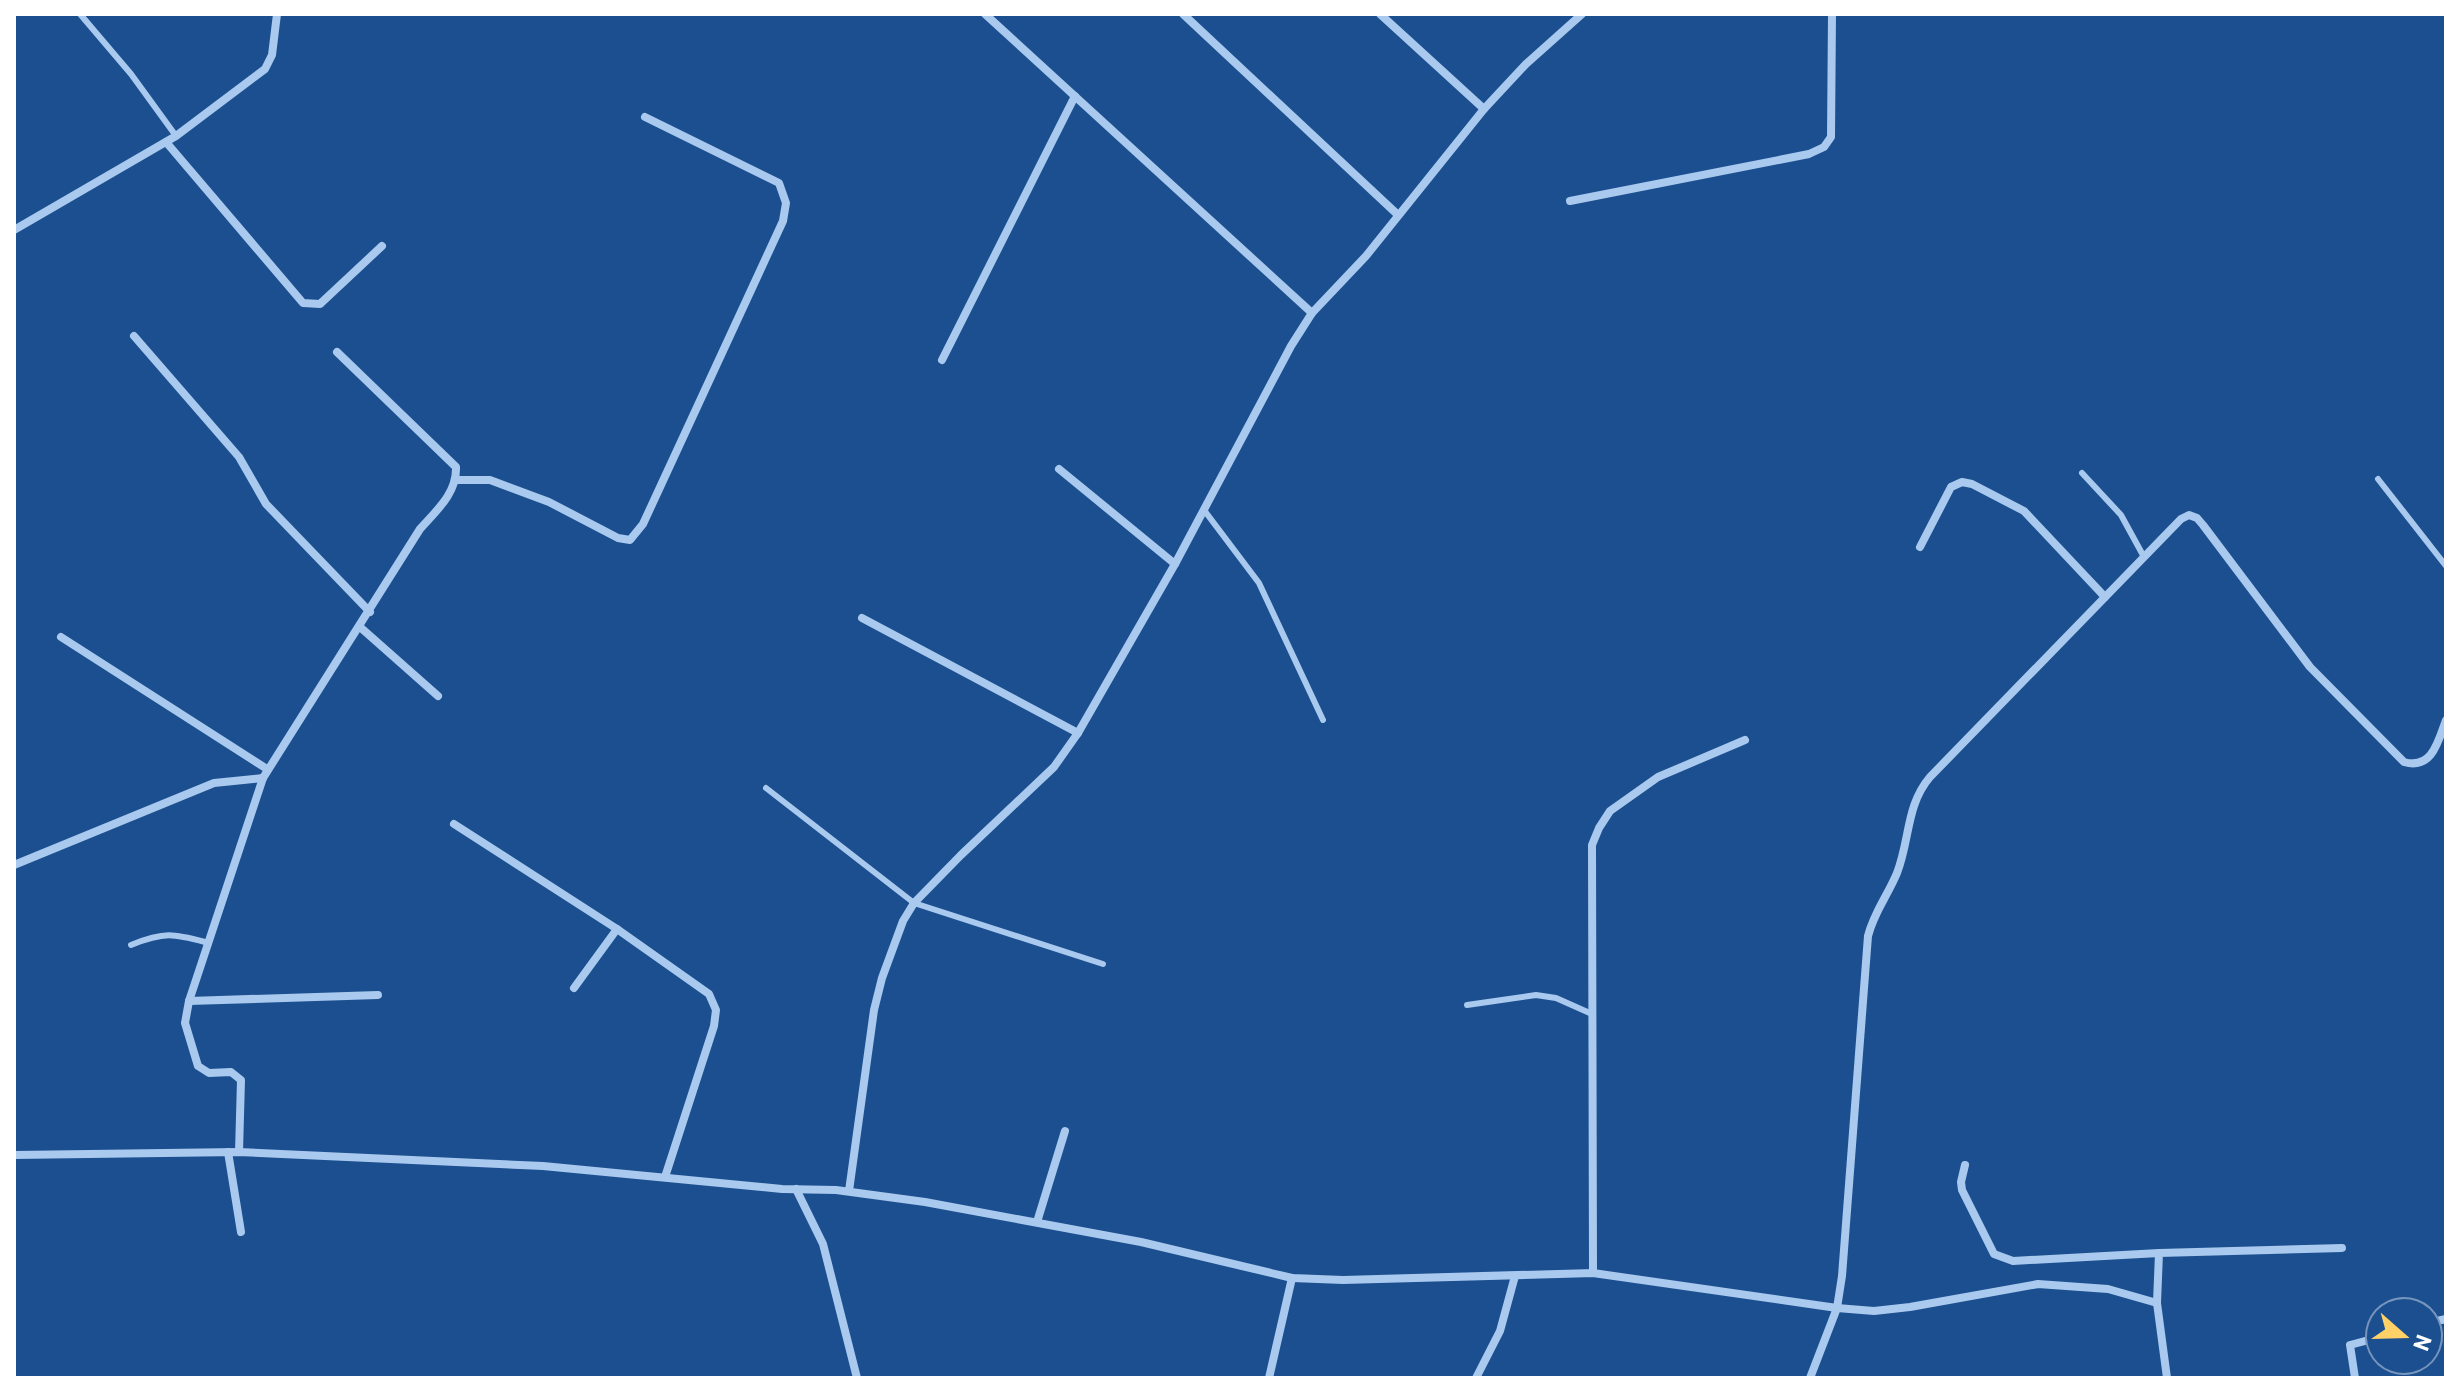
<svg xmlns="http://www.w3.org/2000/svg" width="2460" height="1392" font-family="Barlow,sans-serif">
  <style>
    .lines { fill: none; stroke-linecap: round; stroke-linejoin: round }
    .service { stroke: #a9c9ee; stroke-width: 6 }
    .minor { stroke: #a9c9ee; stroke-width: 8 }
  </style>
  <rect width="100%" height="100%" fill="#1b4f8f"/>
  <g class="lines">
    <g class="service">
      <polyline points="80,14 131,74 176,136"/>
      <polyline points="2082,473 2121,515 2144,557"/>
      <polyline points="2378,479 2446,566"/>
      <polyline points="1204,510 1259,583 1323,720"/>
      <polyline points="766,788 914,903 1103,964"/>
      <path d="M131,945C166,931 174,934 209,943"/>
      <polyline points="1467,1005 1536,995 1556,998 1592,1014"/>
    </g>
    <g class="minor">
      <polyline points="985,14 1312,313"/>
      <polyline points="1183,14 1397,214"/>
      <polyline points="1380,14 1484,109"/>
      <polyline points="166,142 303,303 320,304 382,246"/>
      <polyline points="1570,201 1809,154 1824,147 1831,137 1832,14"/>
      <polyline points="14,230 176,136 265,69 272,55 277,14"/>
      <polyline points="134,336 239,457 266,504 370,612"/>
      <polyline points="942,360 1075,96"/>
      <polyline points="1059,469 1175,564"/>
      <polyline points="457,480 490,480 549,502 618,538 630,540 643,524 783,221 786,203 779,183 645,117"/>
      <polyline points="1920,547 1951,487 1962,482 1972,484 2024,511 2105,597"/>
      <polyline points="862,618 1078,733"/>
      <polyline points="360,627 438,696"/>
      <polyline points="61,637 267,769"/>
      <polyline points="454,824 617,929 709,994 716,1010 714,1026 665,1177"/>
      <polyline points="14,865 214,783 263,778"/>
      <polyline points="574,988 617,929"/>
      <polyline points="189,1001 378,995"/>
      <polyline points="228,1152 241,1232"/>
      <path d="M239,1152L241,1080L231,1072L209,1073L198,1066L185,1023L189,1001L263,778L420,529C437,510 457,493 456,467L337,352"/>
      <polyline points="14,1155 239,1152 543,1166 782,1189 836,1190 925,1202 1141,1242 1292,1278 1343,1280 1593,1273 1837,1308 1874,1311 1910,1307 2038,1284 2108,1289 2157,1303"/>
      <polyline points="1965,1165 1961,1182 1962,1190 1994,1254 2013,1261 2159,1253"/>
      <polyline points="796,1189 823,1244 857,1378"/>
      <polyline points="849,1191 874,1010 882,978 903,921 914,903 961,855 1054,767 1078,733 1175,564 1291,346 1312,313 1366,256 1484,109 1526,64 1582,14"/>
      <polyline points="1037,1222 1065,1131"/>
      <polyline points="1593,1273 1592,845 1599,828 1610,811 1658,777 1745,740"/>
      <polyline points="2428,1323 2446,1319"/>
      <polyline points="1269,1378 1292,1278"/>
      <polyline points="1476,1378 1500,1331 1515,1276"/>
      <path d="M1810,1378L1837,1308L1842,1276L1868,936C1874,912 1888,895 1897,873C1910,840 1906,805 1930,777L2181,519L2189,515L2197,518L2203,525L2310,667L2404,762C2432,770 2438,742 2446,720"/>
      <polyline points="2167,1378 2157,1303 2159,1253 2342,1248"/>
      <polyline points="2355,1378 2350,1345 2380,1337"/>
    </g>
  </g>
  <rect width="2460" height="1392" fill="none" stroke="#ffffff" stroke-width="32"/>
  <g transform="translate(2404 1336) rotate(110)"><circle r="38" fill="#1b4f8f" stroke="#7695bc" stroke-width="2"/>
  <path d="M0-6L14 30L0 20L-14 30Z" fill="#ffd166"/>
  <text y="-12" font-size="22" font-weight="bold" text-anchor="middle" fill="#ffffff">N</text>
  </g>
</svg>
